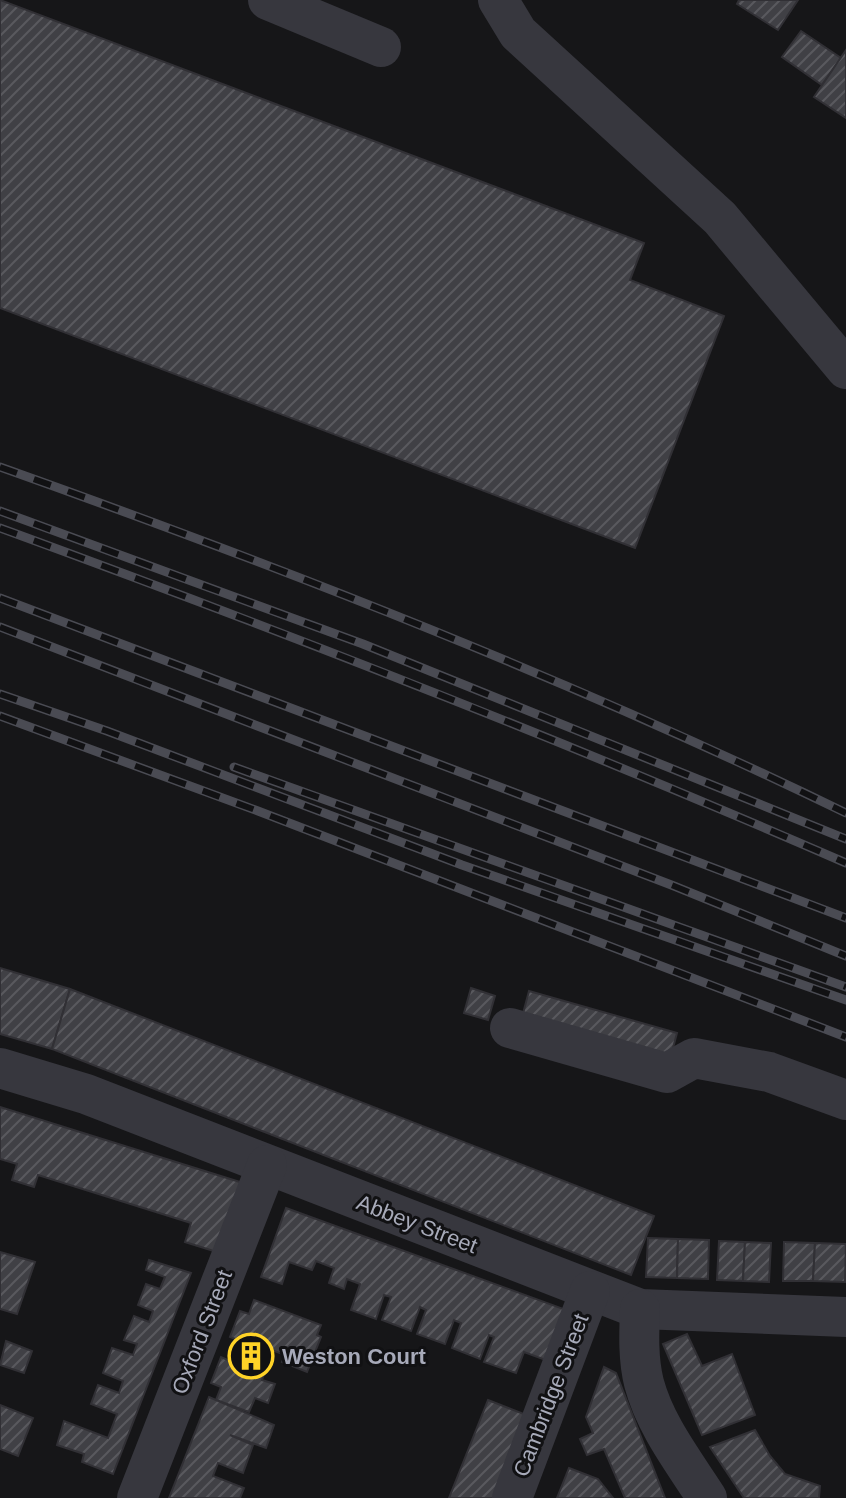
<svg xmlns="http://www.w3.org/2000/svg" width="846" height="1498" font-family="Arial,sans-serif">
  <style>
    .building { fill: url(#building-hatch); stroke: #313035; stroke-width: 2 }
    .lines { fill: none; stroke-linecap: round; stroke-linejoin: round }
    .minor { stroke: #37373e; stroke-width: 40 }
    .rail-casing { stroke: #4a4b53; stroke-width: 9 }
    .rail { stroke: #111113; stroke-width: 6; stroke-dasharray: 18; stroke-linecap: butt }
    .labels { text-anchor: middle; dominant-baseline: central; stroke-width: 6; stroke-linejoin: round; paint-order: stroke }
    .street-label { font-size: 22px; fill: #a7aab9; stroke: #111113 }
    .poi-label { font-size: 22px; font-weight: bold; fill: #a7aab9; stroke: #111113; text-anchor: start }
  </style>
  <defs>
    <pattern id="building-hatch" width="6" height="6" patternUnits="userSpaceOnUse" patternTransform="scale(2)"><rect width="6" height="6" fill="#404045"/><path d="M-1 1l2-2M0 6l6-6M5 7l2-2" fill="none" stroke="#59595e"/></pattern>
  </defs>
  <rect width="100%" height="100%" fill="#161618"/>
  <g class="building">
    <polygon points="0,0 644,243 630,280 724,316 635,548 0,308"/>
    <polygon points="739,0 798,0 778,30 737,4"/>
    <polygon points="801,31 841,58 822,85 782,57"/>
    <polygon points="846,50 846,118 814,97"/>
    <polygon points="0,968 70,989 52,1049 0,1034"/>
    <polygon points="471,988 495,996 488,1020 464,1013"/>
    <polygon points="70,989 654,1216 631,1275 52,1049"/>
    <polygon points="529,991 677,1033 669,1063 521,1021"/>
    <polygon points="0,1107 243,1183 220,1253 185,1242 191,1223 38,1175 34,1187 12,1180 17,1164 0,1159"/>
    <polygon points="286,1208 569,1311 551,1362 524,1352 516,1373 484,1362 494,1337 489,1335 480,1359 452,1348 461,1323 454,1320 445,1344 417,1334 426,1310 420,1307 411,1331 382,1320 391,1297 384,1295 376,1319 351,1310 360,1284 347,1279 344,1289 329,1283 334,1268 316,1261 312,1270 289,1262 282,1284 261,1277"/>
    <polygon points="648,1238 678,1239 677,1278 646,1277"/>
    <polygon points="678,1239 709,1240 708,1279 677,1278"/>
    <polygon points="719,1241 745,1242 743,1281 717,1280"/>
    <polygon points="745,1242 771,1243 769,1282 743,1281"/>
    <polygon points="784,1242 815,1243 813,1281 783,1281"/>
    <polygon points="815,1243 846,1244 845,1282 813,1281"/>
    <polygon points="0,1252 35,1262 17,1314 0,1309"/>
    <polygon points="149,1260 191,1273 113,1474 82,1462 84,1454 57,1445 64,1421 108,1438 117,1414 91,1404 98,1385 119,1393 123,1381 103,1373 112,1348 133,1355 137,1344 124,1340 134,1316 149,1322 153,1311 138,1305 146,1284 160,1289 165,1277 146,1270"/>
    <polygon points="254,1300 321,1325 317,1335 321,1337 307,1372 282,1362 285,1355 272,1350 262,1380 275,1384 268,1403 255,1398 249,1412 216,1400 221,1387 211,1383 221,1357 230,1361 238,1340 230,1337 240,1311 249,1314"/>
    <polygon points="687,1334 702,1366 732,1354 755,1415 702,1435 663,1344"/>
    <polygon points="6,1341 32,1351 24,1373 0,1365"/>
    <polygon points="604,1367 616,1373 665,1498 625,1498 604,1449 587,1455 580,1439 593,1433 586,1417"/>
    <polygon points="209,1397 274,1425 266,1448 230,1435 253,1445 243,1473 218,1463 213,1476 244,1488 240,1498 169,1498"/>
    <polygon points="488,1400 529,1416 496,1498 449,1498"/>
    <polygon points="0,1405 33,1418 18,1456 0,1449"/>
    <polygon points="755,1430 770,1456 785,1474 820,1486 819,1498 744,1498 710,1447"/>
    <polygon points="569,1468 598,1479 613,1498 557,1498"/>
  </g>
  <g class="lines">
    <g class="minor">
      <polyline points="268,0 381,47"/>
      <polyline points="498,0 518,33 720,218 846,369"/>
      <polyline points="510,1028 667,1073 694,1058 769,1072 846,1100"/>
      <polyline points="0,1068 86,1094 640,1309 846,1317"/>
      <path d="M640,1309C639,1334 638,1359 644,1383C655,1425 684,1462 707,1498"/>
      <polyline points="137,1498 267,1165"/>
      <polyline points="512,1498 590,1291"/>
    </g>
    <g class="rail-casing">
      <g id="rail">
        <path d="M0,467C287,569 572,680 846,813"/>
        <polyline points="0,511 363,644 846,839"/>
        <path d="M0,528C285,632 568,742 846,863"/>
        <polyline points="0,598 846,918"/>
        <polyline points="0,627 674,886 846,956"/>
        <polyline points="0,694 107,731 462,865 846,1000"/>
        <polyline points="0,716 258,811 846,1037"/>
        <polyline points="234,767 846,987"/>
      </g>
    </g>
    <use href="#rail" class="rail"/>
  </g>
  <defs>
    <g id="building-ring" transform="scale(2.3)"><circle r="9.5" fill="#111113" stroke="#ffd327" stroke-width="1.5"/><path d="M-4-6H4V6H1V3H-1V6H-4ZM-2.5-4.3h1.7v1.8h-1.7ZM.8-4.3h1.7v1.8H.8ZM-2.5-1h1.7V.8h-1.7ZM.8-1h1.7V.8H.8Z" fill="#ffd327"/></g>
  </defs>
  <g fill-rule="evenodd">
    <use href="#building-ring" x="251" y="1356"/>
  </g>
  <g class="labels">
    <g class="street-label">
      <text transform="translate(417 1224) rotate(21)">Abbey Street</text>
      <text transform="translate(202 1332) rotate(-69)">Oxford Street</text>
      <text transform="translate(551 1395) rotate(-69)">Cambridge Street</text>
    </g>
    <g class="poi-label">
      <text x="282" y="1356">Weston Court</text>
    </g>
  </g>
</svg>
